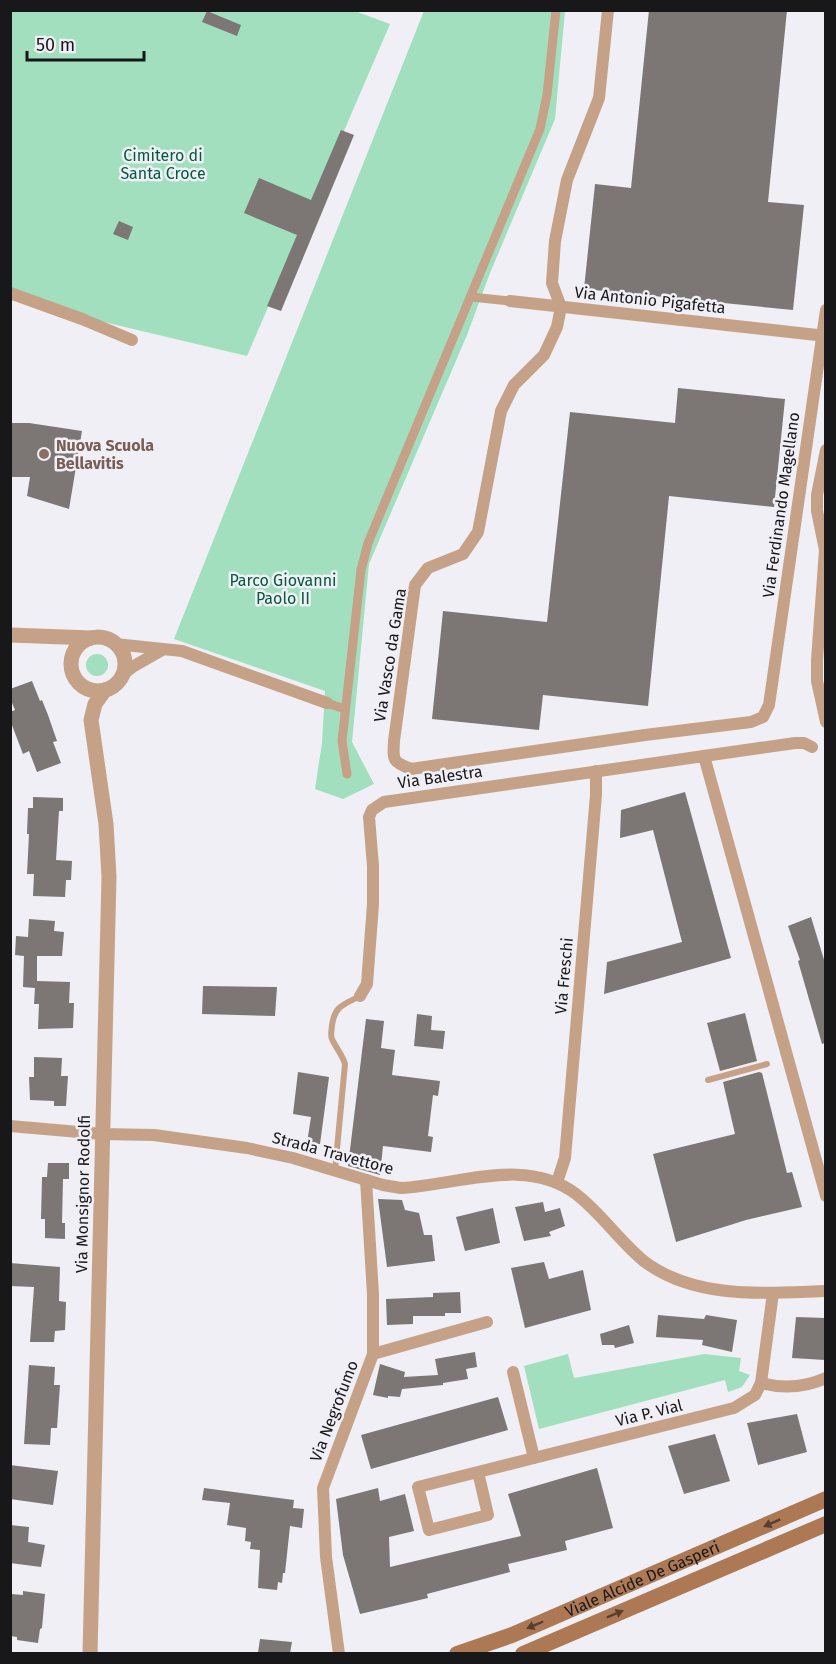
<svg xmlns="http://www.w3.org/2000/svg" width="836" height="1664" font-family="'Fira Sans',sans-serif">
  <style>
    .green { fill: #a1dfbe }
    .building { fill: #7c7674 }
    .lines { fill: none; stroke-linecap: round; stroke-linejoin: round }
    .service { stroke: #c5a188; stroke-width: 6 }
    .pedestrian { stroke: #c5a188; stroke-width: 9 }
    .minor { stroke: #c5a188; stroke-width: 12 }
    .tertiary { stroke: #c5a188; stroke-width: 15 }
    .secondary { stroke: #ad7954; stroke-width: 16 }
    .oneway { fill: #543f31 }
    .education-dot { fill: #8d6e63; stroke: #efeff5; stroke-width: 2 }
    .labels { text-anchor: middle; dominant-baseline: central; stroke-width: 5; stroke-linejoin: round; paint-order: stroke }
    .park-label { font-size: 16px; fill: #025b3c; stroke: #efeff5 }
    .street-label { font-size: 16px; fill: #18181a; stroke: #efeff5 }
    .education-label { font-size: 16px; font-weight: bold; fill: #785e54; stroke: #efeff5; text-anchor: start }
  </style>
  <rect width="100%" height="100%" fill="#efeff5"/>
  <g class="green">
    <polygon points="352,10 390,24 247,356 87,318 11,290 10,11"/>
    <polygon points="424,11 565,11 555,119 490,273 467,335 369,564 352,742 374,784 343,799 315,789 322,743 325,691 174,639"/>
    <circle cx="97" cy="665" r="11"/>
    <polygon points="568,1354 574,1378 704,1354 741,1358 739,1371 750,1375 742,1387 728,1392 725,1380 539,1429 524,1366"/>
  </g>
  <g class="building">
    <polygon points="649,10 787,10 768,202 804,205 793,310 584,289 595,184 631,188"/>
    <polygon points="207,11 241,25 237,36 202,22"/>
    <polygon points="341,130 354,135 281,311 267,306 297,235 244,213 259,178 311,200"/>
    <polygon points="119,221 133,227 128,240 113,234"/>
    <polygon points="678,388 785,399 774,507 669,496 648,706 543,695 539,730 432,719 443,611 547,622 570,412 675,423"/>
    <polygon points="10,423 29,423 82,431 69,509 27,496 30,477 10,477"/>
    <polygon points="32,681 40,701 42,700 48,715 57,741 53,742 61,763 37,772 29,751 23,754 10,720 10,712 15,710 10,698 10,689"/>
    <polygon points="685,792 731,958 604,994 607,962 682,942 653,830 620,838 621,810"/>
    <polygon points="33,797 63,798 63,811 59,811 56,860 72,861 71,880 66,880 65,897 33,896 34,874 27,874 29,834 27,834 28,808 33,808"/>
    <polygon points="811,917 825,963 825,1043 822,1044 798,961 800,960 788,926"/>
    <polygon points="29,919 55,921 54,931 64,932 62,956 37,956 37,981 70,982 69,1003 74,1003 73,1028 38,1029 39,1004 34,1004 35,988 23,987 24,956 15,955 16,936 28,937"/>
    <polygon points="203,986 277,987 275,1016 202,1014"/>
    <polygon points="745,1013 757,1061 720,1071 707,1023"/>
    <polygon points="417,1014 432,1016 431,1030 445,1031 443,1049 414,1046"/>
    <polygon points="366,1019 384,1021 381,1048 395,1050 392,1075 440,1081 438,1096 433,1095 428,1136 433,1137 431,1152 383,1146 380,1175 348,1166"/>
    <polygon points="34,1057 62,1058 61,1076 68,1076 66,1106 54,1106 54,1101 30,1100 29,1077 34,1077"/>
    <polygon points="298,1072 329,1077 320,1144 307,1143 311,1117 293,1114"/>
    <polygon points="759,1072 762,1073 787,1173 792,1172 802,1207 746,1220 676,1242 653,1154 735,1134 723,1082"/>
    <polygon points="48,1163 69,1163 69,1179 63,1179 62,1223 65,1223 65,1239 45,1238 45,1219 41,1219 42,1177 47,1177"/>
    <polygon points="378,1199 402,1200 405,1210 419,1213 424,1235 432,1235 435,1261 387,1267"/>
    <polygon points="543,1202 545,1212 560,1208 565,1226 549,1232 551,1236 524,1241 515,1207"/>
    <polygon points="493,1208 500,1243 465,1251 456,1217"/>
    <polygon points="544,1262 549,1279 583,1270 591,1310 525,1328 511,1268"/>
    <polygon points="10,1263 60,1267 59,1301 66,1302 65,1330 55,1331 54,1342 30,1342 34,1287 10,1286"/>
    <polygon points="460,1292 461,1313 445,1313 445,1316 413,1316 413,1324 387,1325 386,1299 433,1297 433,1293"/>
    <polygon points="658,1315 704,1319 706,1315 737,1320 732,1352 702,1345 703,1340 656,1337"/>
    <polygon points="796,1317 825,1318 825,1360 792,1358"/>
    <polygon points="629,1325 634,1343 615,1348 614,1345 602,1345 600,1334"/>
    <polygon points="475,1352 477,1367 466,1369 468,1379 443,1383 443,1385 402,1389 400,1397 388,1396 388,1398 373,1395 380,1364 405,1372 404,1377 438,1375 435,1359"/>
    <polygon points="29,1365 55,1367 54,1385 60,1385 57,1428 51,1428 50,1445 24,1444"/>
    <polygon points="498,1397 508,1430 371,1469 361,1435"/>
    <polygon points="797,1414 807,1452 758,1465 747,1423"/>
    <polygon points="715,1434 730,1481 684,1494 668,1446"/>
    <polygon points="10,1465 58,1471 53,1505 10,1499"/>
    <polygon points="597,1468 613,1528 565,1541 567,1550 508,1564 510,1572 427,1594 428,1598 360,1614 343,1555 336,1499 378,1488 380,1501 405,1494 414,1531 389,1537 390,1567 521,1536 508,1494"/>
    <polygon points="204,1488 294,1500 293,1508 304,1509 302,1528 290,1526 285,1573 283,1573 282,1583 278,1582 277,1590 258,1588 260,1550 250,1549 251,1542 245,1541 246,1528 227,1525 230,1503 202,1500"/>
    <polygon points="10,1525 29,1527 28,1542 45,1545 41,1567 10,1563"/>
    <polygon points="23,1591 45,1594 42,1628 40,1629 38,1643 17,1640 17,1637 10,1636 11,1594 23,1595"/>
    <polygon points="260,1639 292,1642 290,1653 258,1653"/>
  </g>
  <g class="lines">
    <g class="service">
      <polyline points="708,1080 767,1064"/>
      <path d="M335,1170L345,1064C342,1054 336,1048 332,1039C330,1035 332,1029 332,1025C335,1005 344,1005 360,996"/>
    </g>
    <g class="pedestrian">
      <polyline points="471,297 510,301"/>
      <polyline points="327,703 345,709"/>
      <polyline points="347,774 342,741 361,570 368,543 540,129 547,95 556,10"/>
    </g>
    <g class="minor">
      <path d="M608,10L599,98L567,180L555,241L552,283L561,307L557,327L544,355L514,385L501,411L478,532L463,554L428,568L415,585L394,741C393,760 392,762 411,769L645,735L751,722L763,717L769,705L826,310"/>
      <polyline points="10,293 82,319 132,340"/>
      <polyline points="510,301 826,336"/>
      <polyline points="826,450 817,495 817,511 825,550 817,660 817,681 826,722"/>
      <polyline points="115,644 182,651 327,703"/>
      <polyline points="122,675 134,666 162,650"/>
      <polyline points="704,756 795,743 804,743 812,747"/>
      <polyline points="360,996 367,984 373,904 373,866 369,817 372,810 384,802 704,756 826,1196"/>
      <path d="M10,1126L102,1134L154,1135L247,1148L293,1158L383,1185L401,1188C458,1185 526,1156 576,1194C602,1214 620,1242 645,1262C697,1300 764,1293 826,1291"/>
      <polyline points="557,1182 565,1158 596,795 596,771"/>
      <polyline points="373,1354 487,1322"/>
      <polyline points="513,1372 534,1458"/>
      <path d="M761,1383C784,1389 804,1388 826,1378"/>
      <path d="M478,1472L488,1515L429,1530L418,1487C457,1477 495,1468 534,1458L734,1408L755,1395L761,1383L773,1293"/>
      <polyline points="339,1654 326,1557 323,1488 373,1354 373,1294 366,1180"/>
    </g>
    <g class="tertiary">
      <polyline points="10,635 91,638"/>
      <circle cx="98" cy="664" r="27"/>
      <polyline points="90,1654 109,877 106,824 91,720 95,704 105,690"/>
    </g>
    <g class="secondary">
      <path id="s1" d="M457,1654L512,1635L826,1499"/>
      <polyline points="523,1654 826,1524"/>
    </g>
  </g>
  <defs><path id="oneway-solid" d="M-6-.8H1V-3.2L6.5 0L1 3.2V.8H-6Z" transform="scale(1.5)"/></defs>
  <g class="oneway">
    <use href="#oneway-solid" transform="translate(772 1523) rotate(156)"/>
    <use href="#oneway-solid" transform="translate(615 1614) rotate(-23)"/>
    <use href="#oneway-solid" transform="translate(535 1625) rotate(157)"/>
  </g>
  <circle class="education-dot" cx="44" cy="454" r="6"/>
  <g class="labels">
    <g class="park-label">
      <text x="163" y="155">Cimitero di<tspan x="163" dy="18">Santa Croce</tspan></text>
      <text x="283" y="580">Parco Giovanni<tspan x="283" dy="18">Paolo II</tspan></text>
    </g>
    <g class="street-label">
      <text transform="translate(650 300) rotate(6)">Via Antonio Pigafetta</text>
      <text transform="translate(781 505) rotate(-82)">Via Ferdinando Magellano</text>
      <text transform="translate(390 655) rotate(-81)">Via Vasco da Gama</text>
      <text transform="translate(440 777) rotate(-8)">Via Balestra</text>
      <text transform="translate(564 976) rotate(-85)">Via Freschi</text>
      <text transform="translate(333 1153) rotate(15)">Strada Travettore</text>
      <text transform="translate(83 1194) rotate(-89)">Via Monsignor Rodolfi</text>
      <text transform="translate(334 1411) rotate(-69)">Via Negrofumo</text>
      <text transform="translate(649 1413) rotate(-14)">Via P. Vial</text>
      <text stroke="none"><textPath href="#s1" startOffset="200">Viale Alcide De Gasperi</textPath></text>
    </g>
    <g class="education-label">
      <text x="56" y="445">Nuova Scuola<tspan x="56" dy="18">Bellavitis</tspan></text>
    </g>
  </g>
  <rect width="836" height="1664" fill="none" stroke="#18181a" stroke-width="24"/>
  <path d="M27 51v9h117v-9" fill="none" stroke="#18181a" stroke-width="3"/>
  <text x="36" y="51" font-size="18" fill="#18181a" stroke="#efeff5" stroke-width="4.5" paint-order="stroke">50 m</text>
</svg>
